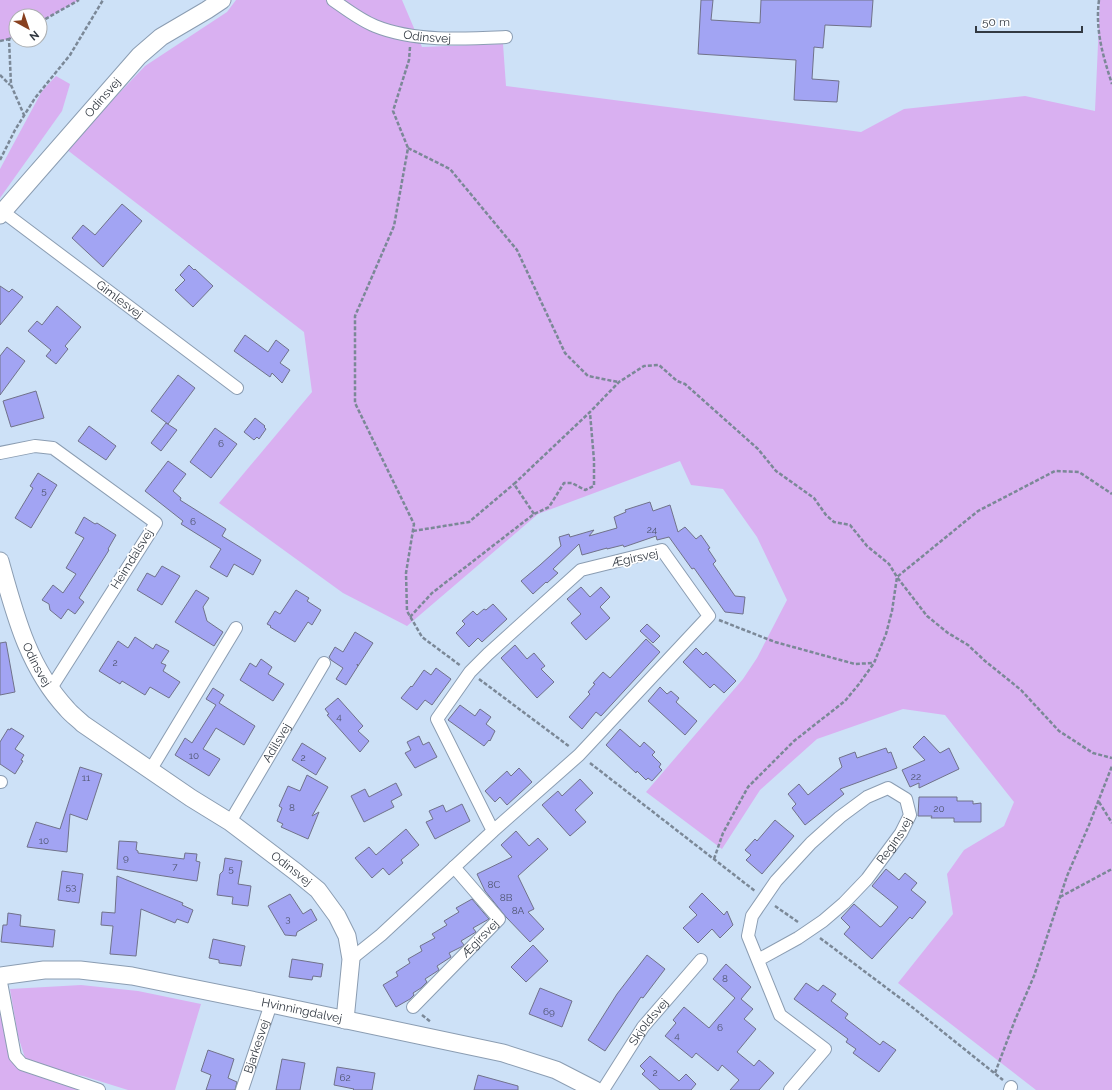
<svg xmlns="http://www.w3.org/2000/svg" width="1112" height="1090" font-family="Raleway,sans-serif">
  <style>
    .green { fill: #d9b0f1 }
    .building { fill: #a2a4f3; stroke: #70728a }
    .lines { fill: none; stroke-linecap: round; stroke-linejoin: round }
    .street-casing { stroke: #8b9db2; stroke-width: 14 }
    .secondary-casing { stroke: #8b9db2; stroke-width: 19 }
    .path { stroke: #7b8897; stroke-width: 2.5; stroke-dasharray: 4 2; stroke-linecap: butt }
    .street { stroke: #fff; stroke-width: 12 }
    .secondary { stroke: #fff; stroke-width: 17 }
    .labels { text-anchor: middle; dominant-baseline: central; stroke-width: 3.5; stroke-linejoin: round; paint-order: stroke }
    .number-label { font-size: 10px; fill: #4e546e }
    .street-label { font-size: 12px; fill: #323942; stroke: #fff }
  </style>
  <rect width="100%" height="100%" fill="#cde1f7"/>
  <g class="green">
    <polygon points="0,0 79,0 40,22 40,16 16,16 16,35 9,39 0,41"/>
    <polygon points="236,0 402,0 422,47 503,44 506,86 861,132 904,109 1025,96 1095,111 1100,0 1112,0 1112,1090 1036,1090 898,983 953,914 947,874 964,850 1004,826 1014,802 945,715 903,709 817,739 760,790 722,849 646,792 743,679 757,658 787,600 757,537 723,489 691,485 680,461 538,514 407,626 343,593 219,503 312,392 304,332 66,149 145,66 227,12"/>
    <polygon points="56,76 70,84 62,111 0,198 0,169 42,91"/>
    <polygon points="81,985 138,991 201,1004 175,1090 128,1090 83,1076 52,1070 25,1058 18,1036 10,989"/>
    <polygon points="0,997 12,1060 22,1071 79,1090 0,1090"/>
  </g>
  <g class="building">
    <polygon points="701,0 713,0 711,20 760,23 761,0 873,0 871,27 825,25 823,48 814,47 812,79 839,81 837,102 794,100 796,60 698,54"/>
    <polygon points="122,204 142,221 103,267 72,238 83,225 95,235"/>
    <polygon points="189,265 194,270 195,269 213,286 193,307 175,290 185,280 180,275"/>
    <polygon points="0,286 9,292 12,289 23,297 0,325"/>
    <polygon points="57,306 81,327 65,346 68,349 56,364 46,356 51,350 28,331 37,321 42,325"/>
    <polygon points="245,335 268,352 276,340 289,350 280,363 290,370 282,383 272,373 270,377 234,351"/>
    <polygon points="7,347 25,361 0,395 0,356"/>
    <polygon points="178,375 195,388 168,424 151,411"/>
    <polygon points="36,391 44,418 11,427 3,401"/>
    <polygon points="255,418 265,426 264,427 266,429 259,439 257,437 254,440 244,432"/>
    <polygon points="166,423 177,430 161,451 151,443"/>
    <polygon points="89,426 116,446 106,460 78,441"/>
    <polygon points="215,428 237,444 211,478 190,462"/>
    <polygon points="168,461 186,474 173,491 181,498 180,500 226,529 222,536 261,560 253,575 234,564 227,577 210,567 221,549 181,524 183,521 145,491"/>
    <polygon points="38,473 57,485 31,528 15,518 33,488 30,486"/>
    <polygon points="650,502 653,511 670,505 678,532 685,527 696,539 701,535 710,548 708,549 716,561 713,564 735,596 745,597 743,614 725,612 694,568 692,569 669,537 657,540 656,536 624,547 623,545 607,549 607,548 582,555 579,544 553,569 558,573 547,583 546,582 533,594 521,581 540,565 561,546 559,537 569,534 570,537 594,530 589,536 617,528 614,517 626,512 625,510"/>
    <polygon points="84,517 95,524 97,523 116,535 108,549 109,550 79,598 84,602 75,614 68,609 61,619 50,610 49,604 42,600 53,585 63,593 76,574 66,568 84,538 75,533"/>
    <polygon points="162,566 180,576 162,605 137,590 147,573 155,577"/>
    <polygon points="581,587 590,597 601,587 610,597 600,607 610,618 586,640 571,623 581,614 567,599"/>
    <polygon points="196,590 209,598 203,607 207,621 223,632 214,646 175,622"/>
    <polygon points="296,590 309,598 307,601 321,610 312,625 308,622 295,642 270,627 271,626 267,624 275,611 280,614"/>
    <polygon points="493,604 507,619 482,642 478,638 469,647 456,633 465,624 462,621 473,611 477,615 484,609 486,610"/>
    <polygon points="647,624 660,636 653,643 640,631"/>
    <polygon points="355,632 373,643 358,666 357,664 358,666 346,685 336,679 343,668 331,660 329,657 335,647 343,652"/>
    <polygon points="135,637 153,649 156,644 169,651 161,663 166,665 163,671 180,682 169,698 150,687 145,695 122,681 120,684 99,671 118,641 128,648"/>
    <polygon points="646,639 660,652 601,716 596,712 582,729 569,717 590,694 588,692 595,684 593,683 603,672 610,678"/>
    <polygon points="6,642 15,692 0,695 0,643"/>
    <polygon points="515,645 527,659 534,653 545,666 541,669 554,682 537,698 501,658"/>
    <polygon points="696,648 703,655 706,652 736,681 724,693 714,684 710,688 683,662"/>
    <polygon points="261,659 272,667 268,674 284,684 273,701 240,680 250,663 256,667"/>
    <polygon points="436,668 451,679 432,705 425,700 417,710 401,698 411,686 412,687 424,670 431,675"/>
    <polygon points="660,687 667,694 671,691 679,698 676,702 697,721 685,735 648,701"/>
    <polygon points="213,688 224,695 219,703 255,726 244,745 216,728 203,749 220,759 209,776 175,755 185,738 192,743 216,705 206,699"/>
    <polygon points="338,698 363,726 358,731 369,741 360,752 327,715 329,714 325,709"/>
    <polygon points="460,705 475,716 480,709 491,717 486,724 495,731 490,741 489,740 484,746 448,720"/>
    <polygon points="11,728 24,736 15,749 24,755 21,760 23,761 15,774 0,764 0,742 8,729 10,730"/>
    <polygon points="620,729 640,747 644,742 655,752 652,755 661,764 659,767 662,770 652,781 648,778 646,780 637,771 636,773 606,745"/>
    <polygon points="419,736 423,745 429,742 437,757 415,768 405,753 411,750 407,742"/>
    <polygon points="924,736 940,753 949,748 959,769 919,788 919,783 910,787 902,770 925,760 913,747"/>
    <polygon points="302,743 326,758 316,775 292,760"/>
    <polygon points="886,748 888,753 891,752 897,768 840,789 844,794 805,825 792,808 796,804 788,794 799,784 808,795 842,767 839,758 855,752 857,758"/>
    <polygon points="80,767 102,774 87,820 70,814 67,852 27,847 36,822 60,829"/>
    <polygon points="519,768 532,782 507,805 500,797 495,802 485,791 507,771 511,776"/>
    <polygon points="307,775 328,787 312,816 319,812 308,839 281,827 283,824 277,821 282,808 279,806 288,786 300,791"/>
    <polygon points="580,779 593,793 575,810 586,822 570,836 542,805 558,791 562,796"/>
    <polygon points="396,783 402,795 391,801 394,807 364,822 351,796 365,789 369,797"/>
    <polygon points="919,797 957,797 957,801 973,801 973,804 981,803 981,822 954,822 954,818 931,818 932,816 918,816"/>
    <polygon points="462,804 470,821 435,839 426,822 433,819 429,811 443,805 446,812"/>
    <polygon points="775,820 794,836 762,874 746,860 751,855 745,850 755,839 757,841"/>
    <polygon points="406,829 419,845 401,860 403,863 389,875 383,868 372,878 355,858 369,847 376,855"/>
    <polygon points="516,831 529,846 538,838 548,849 518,876 534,909 528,912 544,929 530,942 506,917 485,891 477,874 512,857 501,845"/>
    <polygon points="119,841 137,842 136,850 138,851 138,853 184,859 185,853 197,854 196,861 200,862 197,881 117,869"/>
    <polygon points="225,858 242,861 238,884 251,886 248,906 232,904 233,897 217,895 220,874 223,871"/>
    <polygon points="886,869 899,880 905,873 917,883 911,890 926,902 912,919 910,917 872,959 844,934 850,927 841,918 854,904 880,927 882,926 898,907 872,886"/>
    <polygon points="62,871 83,874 79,903 58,900"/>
    <polygon points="117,876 183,903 182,905 193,910 188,923 177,919 175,923 141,909 136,956 110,954 113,926 101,925 102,912 115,913"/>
    <polygon points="702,893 724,915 727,911 733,925 720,938 712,929 698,943 683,928 697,915 689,907"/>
    <polygon points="290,894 303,914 311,909 317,920 297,932 296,936 285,935 268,906"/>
    <polygon points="472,899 489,919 473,928 476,932 461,941 464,945 463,946 449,953 451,957 437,966 439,970 425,979 427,982 421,988 413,993 414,995 410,999 396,1007 383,985 398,976 396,972 410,963 408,959 422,951 420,946 435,938 432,934 447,925 444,921 459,912 456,908"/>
    <polygon points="8,913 21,915 20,926 55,930 53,947 1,942 3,925 7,925"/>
    <polygon points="213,939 245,946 241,966 219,963 219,960 209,958"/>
    <polygon points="533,945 548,961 526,982 511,967"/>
    <polygon points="647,955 665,969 643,998 641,997 605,1051 588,1040 617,994"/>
    <polygon points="292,959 323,964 321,977 313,976 312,980 289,977"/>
    <polygon points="726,964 751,987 741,999 753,1009 744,1019 756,1029 737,1052 754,1066 759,1060 774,1073 759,1090 730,1090 739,1080 722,1065 718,1071 696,1053 692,1058 665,1036 676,1023 673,1020 684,1007 709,1028 735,998 713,979"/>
    <polygon points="806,983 818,991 823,985 836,994 831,1001 848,1014 845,1018 880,1045 883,1041 896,1050 879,1072 853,1053 856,1049 846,1042 848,1039 794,999"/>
    <polygon points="540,988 572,1001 562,1027 529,1014"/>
    <polygon points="208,1050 234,1059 228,1078 237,1082 235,1090 206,1090 211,1075 201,1071"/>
    <polygon points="650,1056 679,1081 686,1074 696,1084 691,1090 660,1090 642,1074 645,1071 640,1066"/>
    <polygon points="282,1059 305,1063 300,1090 276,1090"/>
    <polygon points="337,1067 375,1073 372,1090 353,1090 354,1089 334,1085"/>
    <polygon points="478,1075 518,1086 518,1090 474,1090"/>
  </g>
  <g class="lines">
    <g class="street-casing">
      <g id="street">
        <path id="s1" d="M333,0C346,9 360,20 375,26C414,42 465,39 506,37"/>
        <path id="s2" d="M2,211L237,388"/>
        <polyline points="0,453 35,446 53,448 156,523 51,688"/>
        <polyline points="151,769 236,628"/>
        <polyline points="0,782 1,782"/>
        <path id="s3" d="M230,822L324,663"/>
        <polyline points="351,959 381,935 493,831 579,755 709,616 662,550 581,570 488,654 470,672 437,719 493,831"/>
        <path id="s4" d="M758,960L798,938L823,921L844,903L867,879L901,833L910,815L906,799L888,788L867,797L840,817L811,843L776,881L752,916L748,936L780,1015L825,1049L790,1090"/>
        <polyline points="0,977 15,1056 22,1064 99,1090"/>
        <path id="s5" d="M413,1007L499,919L454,867"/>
        <path id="s6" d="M242,1090L271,1004"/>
        <path id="s7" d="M603,1090L643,1027L701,960"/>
        <polyline points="1010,1090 1011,1087"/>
      </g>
    </g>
    <g class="secondary-casing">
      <g id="secondary">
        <path id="s8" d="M0,215L139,56L161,37L207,10L222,0"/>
        <path id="s9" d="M0,561C15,615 28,667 67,709C72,715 78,719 83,724L191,798L230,822L296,872L318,890L337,916L347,936L351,959L345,1020"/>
        <path id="s10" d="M0,976L44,970H80L132,976L271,1004L503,1053L556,1070L595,1090"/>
      </g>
    </g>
    <g class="path">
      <path d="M1099,0C1095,30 1103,56 1112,84"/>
      <polyline points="40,22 79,0"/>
      <polyline points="16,35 9,39 11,85 24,115"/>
      <polyline points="0,41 9,39"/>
      <polyline points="410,47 409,60 393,111 408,148 394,226 355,316 355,403 414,524 406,573 407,611 422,637 461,666"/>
      <polyline points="0,75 10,85"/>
      <polyline points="408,148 450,169 517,250 565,353 588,376 618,382"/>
      <polyline points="0,160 15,130 35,98 70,55 103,0"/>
      <polyline points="534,514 514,484 590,412 619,382 644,366 659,365 677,381 685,384 758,449 776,471 814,498 826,515 834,522 850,525 867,546 889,564 897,577 978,511 1055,471 1079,472 1112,494"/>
      <polyline points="413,531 469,522 514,484"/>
      <polyline points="410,617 432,593 534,514 549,507 564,483 572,483 585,490 594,486 594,460 590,413"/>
      <polyline points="719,620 775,642 855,664 873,663"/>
      <polyline points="479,679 570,747"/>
      <polyline points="590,763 755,891"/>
      <polyline points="1099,802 1112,823"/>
      <polyline points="714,859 723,833 748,787 794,741 845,701 859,684 874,663 886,634 892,611 897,577 927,616 948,633 968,645 985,661 1021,690 1059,731 1093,753 1112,758"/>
      <polyline points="1060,897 1112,869"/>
      <polyline points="775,906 798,922"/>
      <polyline points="820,938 912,1007 1003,1080"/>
      <polyline points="422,1015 431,1022"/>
      <polyline points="995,1073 1015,1020 1034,976 1067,876 1089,825 1112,766"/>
    </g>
    <use href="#street" class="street"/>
    <use href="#secondary" class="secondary"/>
  </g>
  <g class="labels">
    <g class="number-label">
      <text x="221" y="443">6</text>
      <text x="44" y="490">5</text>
      <text x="193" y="521">6</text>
      <text x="652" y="529">24</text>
      <text x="115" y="662">2</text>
      <text x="339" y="716">4</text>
      <text x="194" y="755">10</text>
      <text x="303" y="757">2</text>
      <text x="916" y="776">22</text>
      <text x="86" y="777">11</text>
      <text x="292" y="807">8</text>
      <text x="939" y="808">20</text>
      <text x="44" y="840">10</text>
      <text x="126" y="857">9</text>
      <text x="175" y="866">7</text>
      <text x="231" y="868">5</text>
      <text x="494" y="884">8C</text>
      <text x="71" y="886">53</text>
      <text x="506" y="897">8B</text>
      <text x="518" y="910">8A</text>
      <text x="288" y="918">3</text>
      <text x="725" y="978">8</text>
      <text x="549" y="1011">69</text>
      <text x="720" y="1027">6</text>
      <text x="677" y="1035">4</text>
      <text x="655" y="1072">2</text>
      <text x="345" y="1077">62</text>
    </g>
    <g class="street-label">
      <text stroke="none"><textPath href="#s1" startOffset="103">Odinsvej</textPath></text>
      <text stroke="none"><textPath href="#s8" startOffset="156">Odinsvej</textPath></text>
      <text stroke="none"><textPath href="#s2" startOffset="147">Gimlesvej</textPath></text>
      <text transform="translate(635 558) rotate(-12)">Ægirsvej</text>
      <text transform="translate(132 559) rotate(-58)">Heimdalsvej</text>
      <text stroke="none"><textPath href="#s9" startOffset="110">Odinsvej</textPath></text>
      <text stroke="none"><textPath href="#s3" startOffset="92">Adilsvej</textPath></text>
      <text stroke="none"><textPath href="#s4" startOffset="184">Reginsvej</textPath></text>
      <text stroke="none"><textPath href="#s9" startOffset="440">Odinsvej</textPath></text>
      <text stroke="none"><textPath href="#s5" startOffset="96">Ægirsvej</textPath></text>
      <text stroke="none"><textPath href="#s10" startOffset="306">Hvinningdalvej</textPath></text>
      <text stroke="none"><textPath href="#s7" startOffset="82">Skjoldsvej</textPath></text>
      <text stroke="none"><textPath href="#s6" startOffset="46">Bjarkesvej</textPath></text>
    </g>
  </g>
  <g transform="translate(28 28) rotate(140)"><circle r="19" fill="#ffffff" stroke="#adb0b3"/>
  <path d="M0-3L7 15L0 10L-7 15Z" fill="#88401f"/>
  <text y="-6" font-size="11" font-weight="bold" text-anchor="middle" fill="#323942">N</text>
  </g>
  <path d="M976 26v6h106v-6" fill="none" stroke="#323942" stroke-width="2"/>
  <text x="982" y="26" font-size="12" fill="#323942" stroke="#ffffff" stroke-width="3" paint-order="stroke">50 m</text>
</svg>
